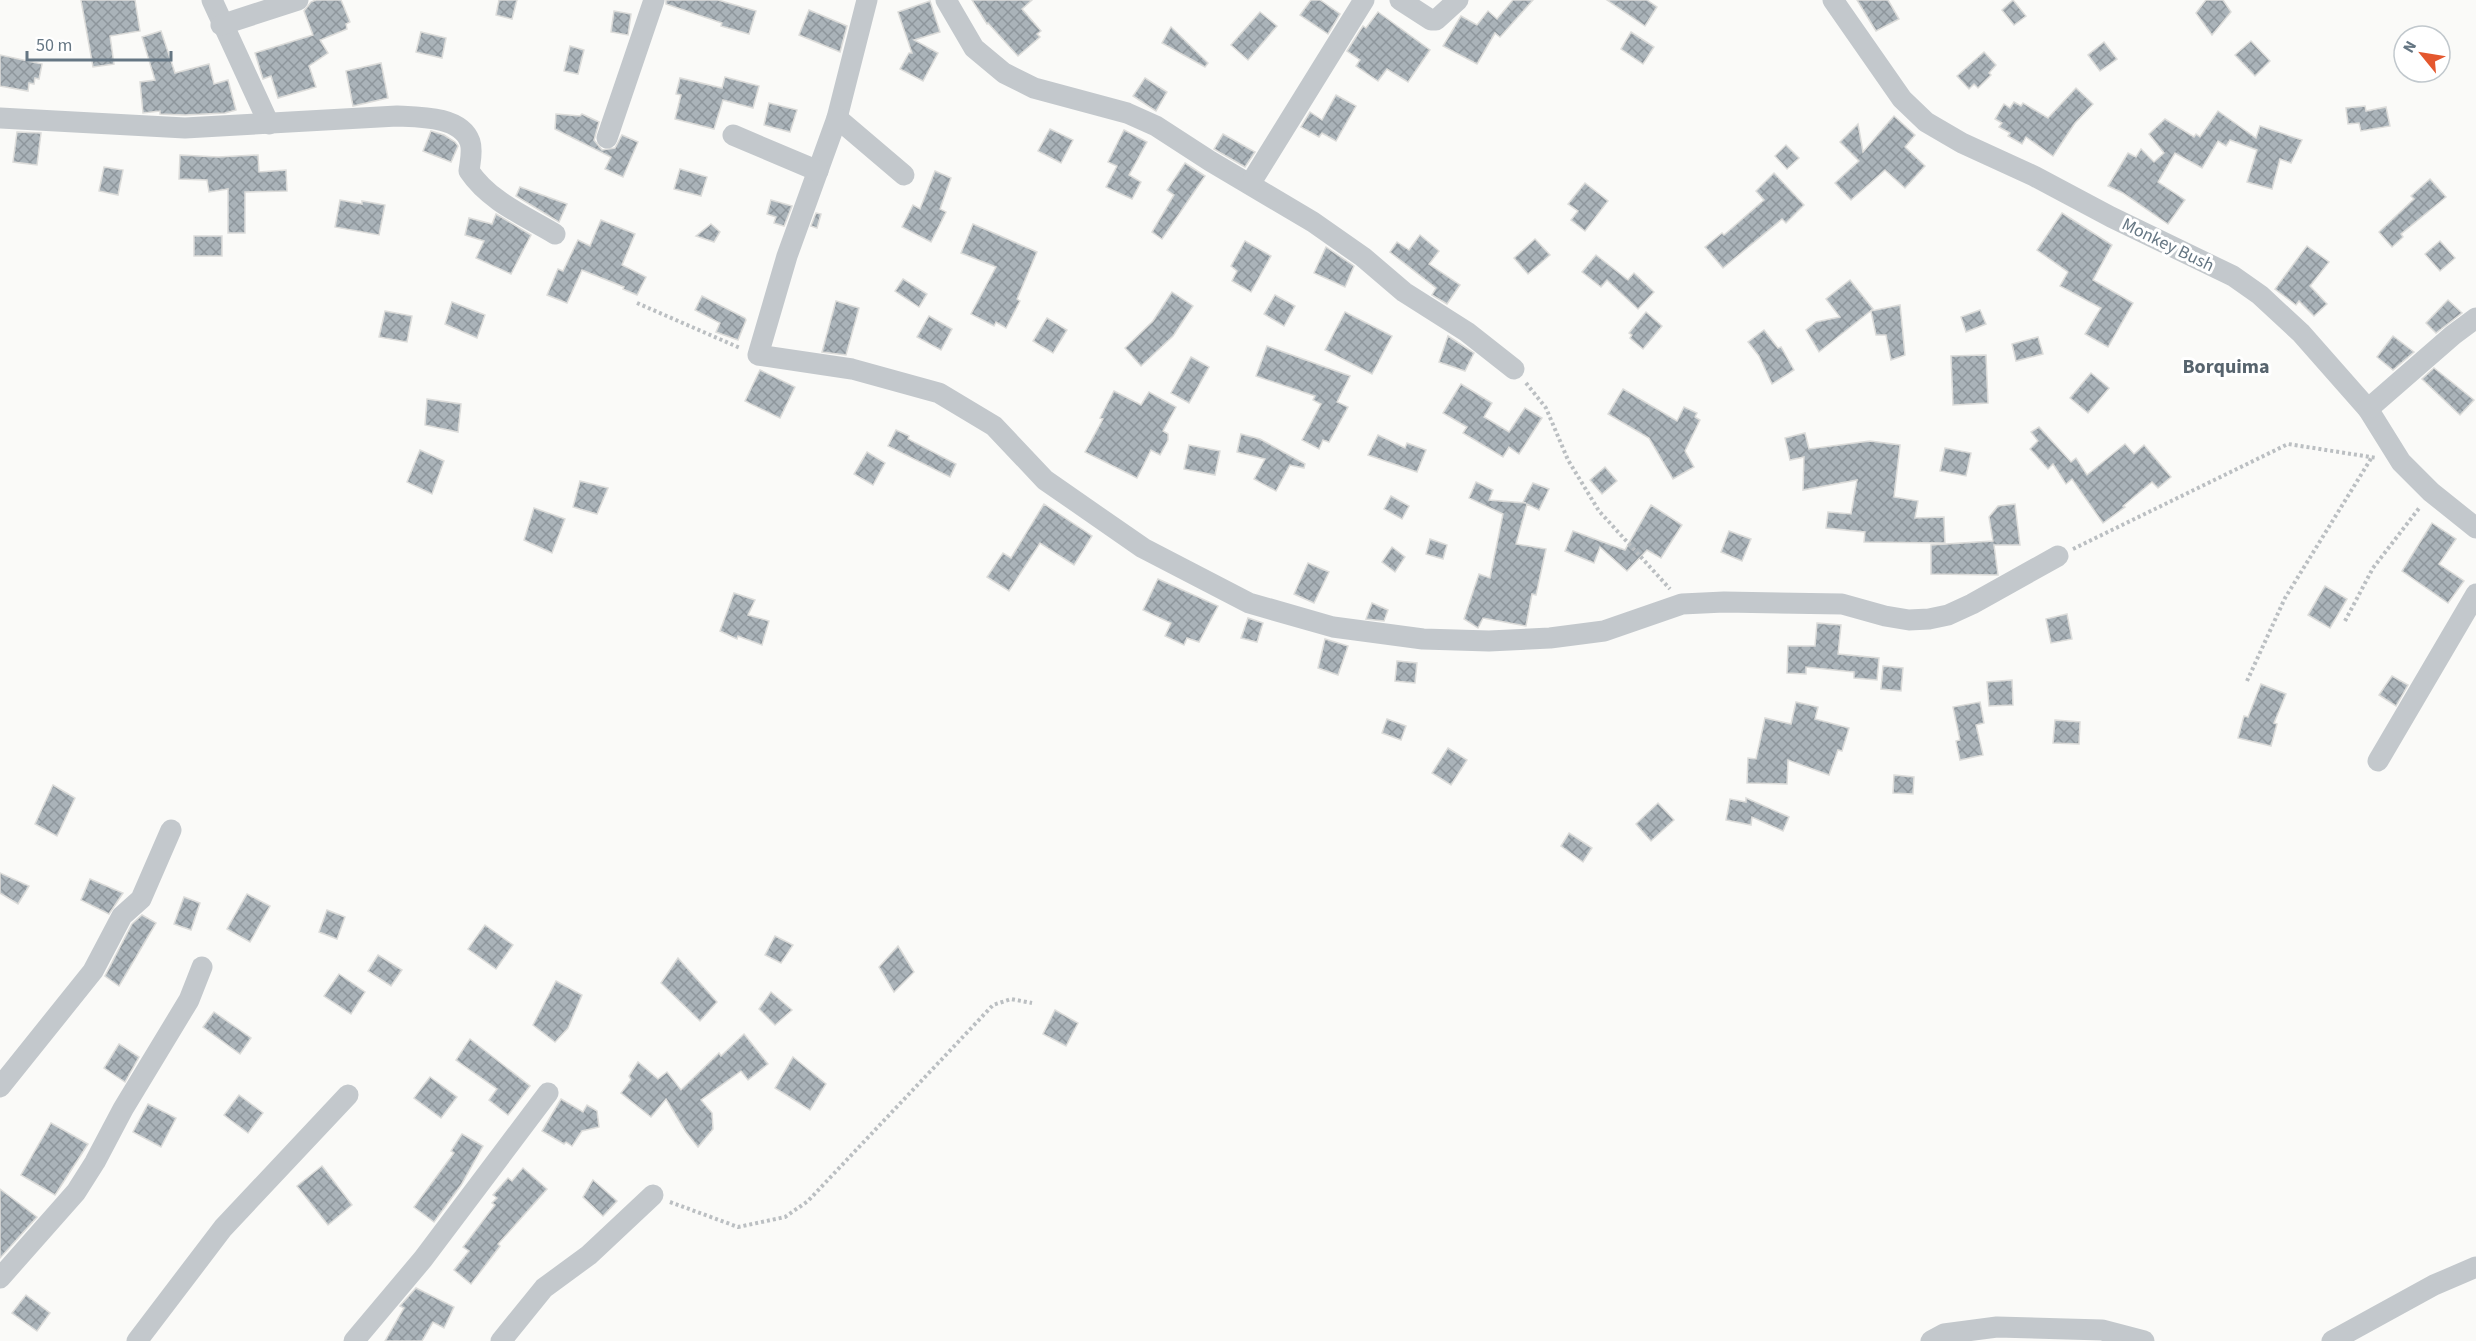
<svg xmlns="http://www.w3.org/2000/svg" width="2476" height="1341" font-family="'Source Sans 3',sans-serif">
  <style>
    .building { fill: url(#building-cross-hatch); stroke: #dcdcda; stroke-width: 1.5 }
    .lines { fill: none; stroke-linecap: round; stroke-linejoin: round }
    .path { stroke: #bbbfc2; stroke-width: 4; stroke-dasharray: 3 3; stroke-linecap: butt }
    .minor { stroke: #c3c8cc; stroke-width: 21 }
    .labels { text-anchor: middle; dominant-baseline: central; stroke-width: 6; stroke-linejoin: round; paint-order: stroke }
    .street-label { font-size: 18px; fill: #657683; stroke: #fff }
    .neighbourhood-label { font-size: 20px; font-weight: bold; fill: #57646e; stroke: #fff }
  </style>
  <defs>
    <pattern id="building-cross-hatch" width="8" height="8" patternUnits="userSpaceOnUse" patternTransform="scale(1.5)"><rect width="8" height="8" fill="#aab3b9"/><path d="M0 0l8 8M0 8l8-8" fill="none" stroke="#8e969c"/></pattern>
  </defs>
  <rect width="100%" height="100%" fill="#fafaf8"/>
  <g class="building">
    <polygon points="81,0 135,0 140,31 110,36 114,64 93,67"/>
    <polygon points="316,0 341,0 350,22 346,24 347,29 320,40 328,53 309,66 316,87 278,98 271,76 263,79 255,53 313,35 304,11 311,2"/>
    <polygon points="499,0 517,0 512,19 496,15"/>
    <polygon points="666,0 718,0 756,11 749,34 721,26 722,23 666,4"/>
    <polygon points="972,0 1032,0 1022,9 1041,31 1037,34 1040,37 1018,56 988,23 987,24"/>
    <polygon points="1311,0 1320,0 1340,14 1328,34 1300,15"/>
    <polygon points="1513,0 1533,0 1500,37 1495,33 1477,64 1443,46 1461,16 1477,25 1488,11 1497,19"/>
    <polygon points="1607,0 1647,0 1657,7 1645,26"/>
    <polygon points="1857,0 1888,0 1899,19 1876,31"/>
    <polygon points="2013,0 2026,16 2014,25 2002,10"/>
    <polygon points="2206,0 2223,0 2231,12 2212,35 2196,13"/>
    <polygon points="930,1 940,32 914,40 938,53 923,81 900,69 909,53 912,53 898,12"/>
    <polygon points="809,10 847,26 840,52 799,35"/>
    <polygon points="614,11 631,14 628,35 611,32"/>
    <polygon points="1260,12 1277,26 1248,60 1231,45"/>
    <polygon points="1378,12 1430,50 1408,82 1387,69 1378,81 1356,66 1360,60 1347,51 1363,26 1366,28"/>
    <polygon points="1171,27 1208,63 1205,67 1162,43"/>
    <polygon points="161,31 175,73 209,64 214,84 228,80 236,110 225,113 185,115 160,114 160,111 143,113 140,82 155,80 142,37"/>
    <polygon points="421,32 446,38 442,58 416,52"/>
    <polygon points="1631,32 1654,47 1643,64 1621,49"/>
    <polygon points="2251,41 2270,61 2255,76 2235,55"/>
    <polygon points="2104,42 2117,59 2100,71 2088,55"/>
    <polygon points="570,46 584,50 578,74 564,71"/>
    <polygon points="1984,52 1996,65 1989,73 1991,75 1978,88 1974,84 1969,89 1957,76"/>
    <polygon points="0,55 42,64 39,79 35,78 34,84 29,83 28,91 0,86"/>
    <polygon points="381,63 388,98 353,106 346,71"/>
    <polygon points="725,77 759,86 753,108 723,100 714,129 675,119 681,95 676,94 680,78 722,88"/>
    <polygon points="1145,78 1167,92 1156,111 1133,96"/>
    <polygon points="2076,88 2093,104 2075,123 2053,156 2026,137 2022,144 2008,136 2010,133 1999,127 2002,123 1995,119 2004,104 2010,108 2014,102 2021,106 2023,103 2048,118"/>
    <polygon points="1336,95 1356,106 1336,141 1322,133 1319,137 1301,127 1310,112 1322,120"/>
    <polygon points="769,103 797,110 790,132 764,125"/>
    <polygon points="2365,106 2366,111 2386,107 2390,126 2361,131 2359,123 2348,124 2346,108"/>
    <polygon points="2218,111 2256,138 2260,126 2302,140 2291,163 2280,159 2272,189 2247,182 2257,150 2230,140 2226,146 2218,141 2202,168 2175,153 2158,182 2185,200 2168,224 2123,193 2108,186 2128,153 2136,157 2141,149 2154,162 2164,153 2149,134 2165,119 2194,137 2196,134 2200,137"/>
    <polygon points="556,114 580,116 582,114 599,122 594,140 602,150 615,148 622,135 638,142 623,177 605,169 611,157 555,129"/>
    <polygon points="1894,116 1915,135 1905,147 1925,166 1905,188 1885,170 1851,200 1835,183 1859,161 1840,142 1858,124 1863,152"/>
    <polygon points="1050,129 1073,140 1061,163 1038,151"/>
    <polygon points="1124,130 1147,142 1129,175 1141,182 1132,199 1106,187 1117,166 1108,162"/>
    <polygon points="431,131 444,135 455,142 458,146 451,162 423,151"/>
    <polygon points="17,132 41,133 37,165 13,162"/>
    <polygon points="1223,134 1255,152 1245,167 1214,149"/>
    <polygon points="1786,145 1799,158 1787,169 1775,156"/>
    <polygon points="180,155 218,157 258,155 259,172 286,170 287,191 245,192 245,233 228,233 228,189 209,192 207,180 179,179"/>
    <polygon points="1185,163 1205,176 1162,239 1152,232 1174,195 1167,190"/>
    <polygon points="104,167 123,170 118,195 99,191"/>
    <polygon points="680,169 707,177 701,196 674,189"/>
    <polygon points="935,171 951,178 940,209 946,212 931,242 902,227 913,205 920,209"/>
    <polygon points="1774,173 1804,205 1786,223 1782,219 1723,268 1705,247 1722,233 1724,235 1764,200 1756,191"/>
    <polygon points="2430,179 2446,197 2401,234 2403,237 2392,247 2379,232 2414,199 2411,196"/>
    <polygon points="1585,183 1608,201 1585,231 1571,220 1578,211 1568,204"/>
    <polygon points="520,187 567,204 559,222 516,196"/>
    <polygon points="340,200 362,204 362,201 385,205 379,235 335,227"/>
    <polygon points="771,200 792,206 784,226 774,223 776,217 767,214"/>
    <polygon points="816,213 821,214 817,228 811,226"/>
    <polygon points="2062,213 2112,245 2093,280 2133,303 2108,347 2085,334 2101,308 2060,286 2068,272 2037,250"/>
    <polygon points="496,214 531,235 511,274 476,258 484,241 465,235 469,218 492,224"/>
    <polygon points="601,220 635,234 622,265 646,277 637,295 623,289 624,287 582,270 567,303 547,295 558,269 563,271 578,240 590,246"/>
    <polygon points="711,224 720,232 714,242 696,236"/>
    <polygon points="973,224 1037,252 1017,299 1020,301 1006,328 996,322 994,326 971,314 996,267 961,253"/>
    <polygon points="1420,235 1439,251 1429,264 1460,285 1447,304 1432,295 1436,288 1390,252 1397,242 1409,250"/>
    <rect x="194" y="236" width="28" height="20"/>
    <polygon points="1535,239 1550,255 1528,274 1514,258"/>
    <polygon points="1245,241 1271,256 1251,292 1232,281 1237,271 1231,266"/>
    <polygon points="2440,241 2455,258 2440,271 2425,254"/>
    <polygon points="2307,246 2329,262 2310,286 2327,304 2314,316 2299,301 2296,305 2275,289"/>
    <polygon points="1326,247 1354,266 1345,287 1314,273"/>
    <polygon points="1596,255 1628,280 1634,273 1654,292 1638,309 1607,280 1601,287 1582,272"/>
    <polygon points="903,279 927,294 919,307 895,291"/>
    <polygon points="1850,280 1873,309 1819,352 1806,330 1816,322 1840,317 1826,299"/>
    <polygon points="1172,292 1193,306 1173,336 1141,366 1125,348 1153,321"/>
    <polygon points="1275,295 1295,306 1284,326 1264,314"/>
    <polygon points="702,296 745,318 746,320 738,340 716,332 720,323 695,310"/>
    <polygon points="2448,300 2462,313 2436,333 2426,323"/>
    <polygon points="836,301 859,308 846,355 822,352"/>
    <polygon points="452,302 485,315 477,338 445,324"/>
    <polygon points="1900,305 1905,355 1891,360 1886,335 1876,335 1871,311"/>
    <polygon points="1980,310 1986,324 1966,332 1961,317"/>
    <polygon points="385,311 412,316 407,342 379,337"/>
    <polygon points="1345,312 1392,336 1372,374 1325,350"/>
    <polygon points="1646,312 1662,326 1643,349 1630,338 1632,335 1629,333"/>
    <polygon points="929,316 952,329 941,350 917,337"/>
    <polygon points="1047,318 1067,330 1053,353 1033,341"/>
    <polygon points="1764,330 1778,348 1781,347 1794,370 1772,384 1759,356 1748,342"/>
    <polygon points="1448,336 1474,353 1465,371 1439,362"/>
    <polygon points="2393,336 2414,352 2393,370 2377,357"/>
    <polygon points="2038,337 2043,354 2016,361 2012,344"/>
    <polygon points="1267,346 1350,376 1337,402 1348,407 1329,442 1323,440 1319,449 1302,440 1321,404 1313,400 1315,396 1256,376"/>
    <polygon points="1986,355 1988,403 1953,405 1951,356"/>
    <polygon points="1191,357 1209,367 1189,403 1171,393"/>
    <polygon points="2434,368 2474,400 2460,415 2422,379"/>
    <polygon points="760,370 795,387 780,418 745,401"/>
    <polygon points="2091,373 2109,388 2088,413 2070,398"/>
    <polygon points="1461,384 1492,403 1484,417 1509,432 1525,408 1542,418 1519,454 1509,447 1503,457 1463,433 1467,427 1443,413"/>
    <polygon points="1623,389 1677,421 1684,407 1697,413 1695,417 1700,420 1685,451 1694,467 1673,479 1649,438 1608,414"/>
    <polygon points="1114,391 1141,405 1149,392 1176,407 1163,431 1168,434 1168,440 1160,455 1151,450 1137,478 1085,452 1103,419 1100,418"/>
    <polygon points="427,399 461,404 458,432 425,425"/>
    <polygon points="2039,427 2071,462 2076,458 2087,475 2125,444 2134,454 2144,445 2171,477 2158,488 2152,482 2123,506 2125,507 2103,523 2072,479 2066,484 2053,464 2048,469 2030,449 2038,441 2031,432"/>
    <polygon points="896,430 909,436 908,439 956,464 950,477 888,446"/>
    <polygon points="1805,433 1809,449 1870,441 1900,445 1894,497 1918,501 1915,518 1944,517 1945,543 1864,542 1865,532 1826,528 1828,512 1851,514 1857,480 1803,490 1804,457 1790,460 1785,438"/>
    <polygon points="1241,434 1260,439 1305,464 1304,468 1290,465 1276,491 1254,479 1265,459 1237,452"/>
    <polygon points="1378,435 1405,448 1407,443 1426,450 1417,472 1368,455"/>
    <polygon points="1189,445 1220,451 1215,475 1184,469"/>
    <polygon points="1945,448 1971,453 1966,476 1940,471"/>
    <polygon points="420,450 444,461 432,494 407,482"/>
    <polygon points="867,452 885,463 873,485 854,474"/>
    <polygon points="1605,467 1617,481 1602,494 1590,480"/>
    <polygon points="580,481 608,488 597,514 573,507"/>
    <polygon points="1476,482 1493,490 1489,500 1526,503 1523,502 1533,483 1549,489 1539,510 1527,504 1516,544 1546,549 1536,595 1532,594 1526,626 1483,618 1478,628 1464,619 1479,574 1490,578 1503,514 1469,498"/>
    <polygon points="1391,496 1409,506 1402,519 1384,509"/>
    <polygon points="1044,504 1092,536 1074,565 1040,543 1009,591 987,577 1003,553 1011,558"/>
    <polygon points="2015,504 2020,545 1994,545 1998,575 1931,574 1931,545 1993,541 1989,517 1998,506"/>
    <polygon points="1651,505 1682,525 1661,558 1647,550 1627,571 1600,547 1594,563 1565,551 1573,531 1625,550"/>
    <polygon points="534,508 565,519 552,553 524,540"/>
    <polygon points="2432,523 2456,539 2439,564 2464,581 2448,603 2402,571"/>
    <polygon points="1729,531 1751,539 1742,561 1721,552"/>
    <polygon points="1430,539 1447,545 1443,559 1426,554"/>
    <polygon points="1392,547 1405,557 1395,572 1382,562"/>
    <polygon points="1308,563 1329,572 1314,603 1294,594"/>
    <polygon points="1158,579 1218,606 1199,642 1187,638 1184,645 1165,636 1171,623 1143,610"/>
    <polygon points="2325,586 2347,599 2330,628 2308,615"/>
    <polygon points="734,593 755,600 748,615 769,621 762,645 738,636 737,639 720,631"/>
    <polygon points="1372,603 1388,610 1384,621 1366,619"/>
    <polygon points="2067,614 2072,639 2051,643 2046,619"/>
    <polygon points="1248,618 1263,623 1257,642 1241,638"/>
    <polygon points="1817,623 1841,625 1838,654 1879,658 1877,680 1854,678 1854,672 1806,667 1806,674 1787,673 1788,646 1815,646"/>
    <polygon points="1325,639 1348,646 1338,675 1318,668"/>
    <polygon points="1397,661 1417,663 1415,683 1395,681"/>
    <polygon points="1883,666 1903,668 1901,691 1881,689"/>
    <polygon points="2392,676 2408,685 2396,706 2379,695"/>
    <polygon points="2012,680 2013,705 1989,706 1987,682"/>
    <polygon points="2261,684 2286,694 2274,723 2277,724 2271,746 2238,738 2244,716 2248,717"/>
    <polygon points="1796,702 1818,707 1815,719 1849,728 1842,751 1838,750 1829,775 1788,760 1787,784 1747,783 1748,758 1756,759 1765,718 1791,724"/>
    <polygon points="1980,702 1984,723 1976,725 1983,755 1960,760 1956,741 1960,740 1953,707"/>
    <polygon points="1387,719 1406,726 1401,740 1382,733"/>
    <polygon points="2055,720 2080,722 2079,744 2053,743"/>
    <polygon points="1448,748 1467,760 1451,785 1432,773"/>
    <polygon points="1894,775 1914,777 1913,794 1893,793"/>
    <polygon points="53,785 75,798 57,836 35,824"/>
    <polygon points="1746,798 1789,817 1783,831 1752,817 1751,825 1726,820 1730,799 1746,802"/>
    <polygon points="1658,803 1674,820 1651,841 1636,824"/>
    <polygon points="1569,833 1592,848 1583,862 1561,846"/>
    <polygon points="0,873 29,886 18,904 0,893"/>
    <polygon points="90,879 123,893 109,914 81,900"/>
    <polygon points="247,894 270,906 250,942 227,929"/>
    <polygon points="184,897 200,903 191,930 174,924"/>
    <polygon points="327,910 345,917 337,939 319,932"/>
    <polygon points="142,915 156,923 119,986 105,976 132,924"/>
    <polygon points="485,925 513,945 496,969 468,949"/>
    <polygon points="775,936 793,945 781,963 765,955"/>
    <polygon points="898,946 914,972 894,992 879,967"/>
    <polygon points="378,955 402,970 391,986 368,971"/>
    <polygon points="678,958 717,1002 700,1021 661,983"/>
    <polygon points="339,974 365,992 351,1014 324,996"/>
    <polygon points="556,981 582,995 568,1028 555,1042 533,1025"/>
    <polygon points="771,992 792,1010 775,1025 759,1009"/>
    <polygon points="1055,1010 1078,1023 1066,1046 1043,1034"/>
    <polygon points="214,1012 251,1038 240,1054 203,1027"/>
    <polygon points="744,1034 768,1064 748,1080 741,1071 701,1100 712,1113 713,1129 698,1147 686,1132 666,1099 651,1117 621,1093 631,1080 629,1076 638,1062 658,1079 667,1072 681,1090 719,1053 721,1056"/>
    <polygon points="470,1039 530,1086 508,1115 489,1100 497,1089 456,1060"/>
    <polygon points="119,1044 139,1057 125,1082 104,1068"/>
    <polygon points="793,1057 826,1084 810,1110 775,1088"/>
    <polygon points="430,1077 457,1097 441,1118 414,1098"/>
    <polygon points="239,1095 263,1113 248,1133 224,1115"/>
    <polygon points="561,1099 583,1112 587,1105 597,1111 599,1127 582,1131 572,1146 566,1142 564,1144 542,1131"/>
    <polygon points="148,1104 176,1118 161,1147 133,1132"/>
    <polygon points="51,1123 88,1144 55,1195 21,1175"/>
    <polygon points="462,1134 483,1146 461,1185 434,1222 414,1207 454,1153 451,1151"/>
    <polygon points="322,1166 352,1205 328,1225 297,1186"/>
    <polygon points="523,1168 547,1189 498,1244 500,1246 471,1284 454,1270 469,1251 463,1247 495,1205 492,1203 497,1198 493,1195 508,1178 512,1181"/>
    <polygon points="593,1180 617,1201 603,1216 583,1197"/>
    <polygon points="0,1189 37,1217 0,1258"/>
    <polygon points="416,1288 454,1307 444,1328 433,1322 422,1341 385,1341 404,1308 400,1306"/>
    <polygon points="26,1295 50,1313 37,1331 12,1313"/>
  </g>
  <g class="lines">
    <g class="path">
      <polyline points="637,303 740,348"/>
      <polyline points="1526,383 1546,408 1568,460 1599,511 1670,589"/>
      <polyline points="2073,549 2288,444 2377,458"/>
      <polyline points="2345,621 2373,568 2420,507"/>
      <polyline points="2247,681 2285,598 2372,457"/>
      <polyline points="670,1202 738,1227 785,1217 808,1201 993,1005 1011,999 1032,1003"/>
    </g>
    <g class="minor">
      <polyline points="212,0 269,124"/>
      <polyline points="867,0 837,118 787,256 758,355 852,369 939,393 994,426 1045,480 1143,548 1249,603 1333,627 1423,639 1489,641 1550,638 1604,631 1682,604 1724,602 1842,604 1885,616 1909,620 1929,619 1948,615 1972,604 2058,556"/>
      <polyline points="946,0 974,48 1004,73 1034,88 1127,113 1156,126 1210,161 1313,222 1363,257 1404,292 1467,332 1514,369"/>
      <polyline points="1400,0 1431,20 1436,20 1458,0"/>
      <polyline points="1833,0 1902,99 1926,122 1962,143 2034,176 2111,217 2233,276 2260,295 2301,333 2368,409 2401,462 2431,492 2476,528"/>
      <polyline points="221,25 298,0"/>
      <path d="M0,118L185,128L397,116C419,117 461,116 470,142C473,151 470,162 469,171C489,201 525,216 555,234"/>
      <polyline points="837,118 904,175"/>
      <polyline points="733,135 818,171"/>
      <polyline points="607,138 654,0"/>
      <polyline points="1250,184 1364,0"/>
      <polyline points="2368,409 2453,335 2476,318"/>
      <polyline points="2378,761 2476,594"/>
      <polyline points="0,1087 93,971 122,916 141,899 171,830"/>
      <polyline points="0,1278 76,1192 95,1162 123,1109 189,1000 202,967"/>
      <polyline points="137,1341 223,1228 348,1095"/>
      <polyline points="354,1341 423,1259 548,1093"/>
      <polyline points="501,1341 544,1288 589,1255 653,1195"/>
      <polyline points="1931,1341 1944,1334 1997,1327 2102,1330 2144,1341"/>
      <polyline points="2332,1341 2434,1285 2476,1267"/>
    </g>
  </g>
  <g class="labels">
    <g class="street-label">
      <text transform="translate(2168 245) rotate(26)">Monkey Bush</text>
    </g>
    <g class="neighbourhood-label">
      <text x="2226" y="367">Borquima</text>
    </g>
  </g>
  <g transform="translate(2422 54) rotate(300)"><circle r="28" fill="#ffffff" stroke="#c1c8cd" stroke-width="1.5"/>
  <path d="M0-4.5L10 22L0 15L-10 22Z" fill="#e4572e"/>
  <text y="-9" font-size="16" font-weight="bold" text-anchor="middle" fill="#657683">N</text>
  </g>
  <path d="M27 51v9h144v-9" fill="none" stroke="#657683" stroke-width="3"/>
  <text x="36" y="51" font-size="18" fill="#657683" stroke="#ffffff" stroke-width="4.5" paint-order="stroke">50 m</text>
</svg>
